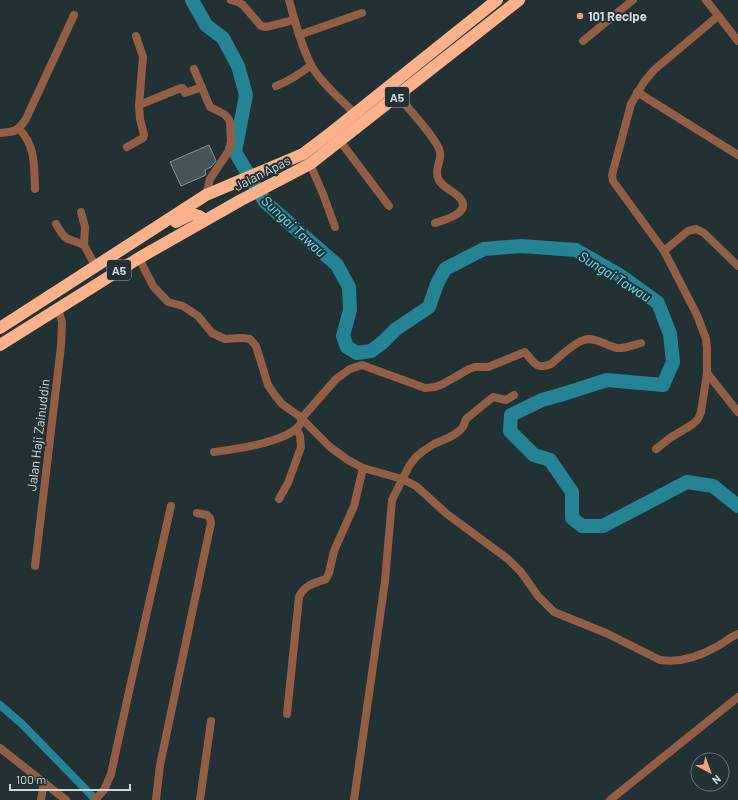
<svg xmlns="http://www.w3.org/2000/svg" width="738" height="800" font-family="Barlow,sans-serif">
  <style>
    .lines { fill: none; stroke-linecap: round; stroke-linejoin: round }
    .canal { stroke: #248395; stroke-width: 8 }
    .river { stroke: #248395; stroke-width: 14 }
    .building { fill: #445457; stroke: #829397 }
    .minor { stroke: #925f45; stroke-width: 8 }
    .highway { stroke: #fcb18a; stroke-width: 12 }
    .poi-dot { fill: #f0a279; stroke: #223134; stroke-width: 1.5 }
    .labels { text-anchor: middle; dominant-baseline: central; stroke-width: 4; stroke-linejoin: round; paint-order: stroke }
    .shield { fill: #223134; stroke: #9ba5a8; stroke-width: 1 }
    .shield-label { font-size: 12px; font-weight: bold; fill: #cfd7da }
    .poi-label { font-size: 13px; font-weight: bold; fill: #cfd7da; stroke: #223134; text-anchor: start }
    .street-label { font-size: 13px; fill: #cfd7da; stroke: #223134 }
    .water-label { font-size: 14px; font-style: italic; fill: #68e0f9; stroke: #223134 }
  </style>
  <rect width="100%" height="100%" fill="#223134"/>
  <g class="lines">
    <polyline class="canal" points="0,705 22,724 96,800"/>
    <polyline class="river" points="192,0 206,25 223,38 238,66 246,95 235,152 265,202 337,265 349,287 350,310 343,336 347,347 357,353 371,351 382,343 396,329 429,307 437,284 445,269 484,249 521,246 576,250 621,276 658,303 670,334 673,362 663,385 607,380 560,395 542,400 511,415 510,431 534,455 550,460 572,492 572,518 582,526 603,526 687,482 713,486 738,506"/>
  </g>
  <polygon class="building" points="209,145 216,161 211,167 205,170 206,175 181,186 170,162"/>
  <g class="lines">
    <g class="minor">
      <polyline points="231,0 238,2 243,5 261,26 266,27 294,20"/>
      <path d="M289,0C295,22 301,45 311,65C320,82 342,100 355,114"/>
      <polyline points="706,0 738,41"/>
      <polyline points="299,35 362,13"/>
      <polyline points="583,41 633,0"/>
      <polyline points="194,69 210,107 224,114 228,118 230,122 231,142 228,152 210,179 206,195"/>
      <path d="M276,86C289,81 300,74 311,65"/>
      <polyline points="637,92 738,155"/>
      <path d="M398,96C407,107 438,140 440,152C442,161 434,169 438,178C441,187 452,190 458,196C475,212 445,220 435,223"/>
      <polyline points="139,105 181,88 183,88 185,93 202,87"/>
      <path d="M19,129C36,146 34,166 35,189"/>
      <path d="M0,133C15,132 18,131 26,119L74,15"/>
      <polyline points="340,141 389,206"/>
      <polyline points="127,147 143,138 144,135 140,119 139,105 143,57 136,36"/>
      <polyline points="310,164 323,194 335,227"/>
      <polyline points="81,212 85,227 84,245 96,267"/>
      <path d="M56,224C67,243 66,237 84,245"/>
      <polyline points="664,251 688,231 696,229 704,233 738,266"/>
      <path d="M139,258L153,286L168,302L183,306L198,316L212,333L225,339L242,338L250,339L256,346L268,385L274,394L282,404L299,416L330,447L348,460L363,468L402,479L416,486L447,514L508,559L521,572L538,596L554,612L606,633L660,660C679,663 700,656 716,647C724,643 730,637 738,634"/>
      <polyline points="707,373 738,412"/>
      <path d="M301,419L336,379L350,369L362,365L425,388L435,387L443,384L469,369L475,367H488L525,352C534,363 537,370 551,364C560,357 573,343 584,340C594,336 607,346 617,348C624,349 634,345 641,343"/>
      <polyline points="656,449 670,438 693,424 698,419 701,412 707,373 707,348 706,339 697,315 664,251 613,181 612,175 631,104 644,82 654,70 718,16"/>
      <path d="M214,452C235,449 281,443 297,428C299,426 301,423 303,421"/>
      <polyline points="279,499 288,483 301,447 300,436 297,429"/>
      <polyline points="35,566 61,346 62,322 58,308"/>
      <path d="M287,714L299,597C304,585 315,583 326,579L329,573L334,551L354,506L363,468"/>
      <polyline points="0,748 66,800"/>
      <polyline points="41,800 44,782"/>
      <polyline points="95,800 104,790 111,774 128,696 171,506"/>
      <polyline points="156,800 160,765 211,523 210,518 207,515 197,513"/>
      <polyline points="200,800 211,721"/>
      <polyline points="354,800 385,581 392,500 409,466 416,457 423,451 434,444 450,437 458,432 463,427 466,419 493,397 506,400 514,395"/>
      <polyline points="610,800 738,697"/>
    </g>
    <g class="highway">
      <polyline points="176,222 192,214 199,216 205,220"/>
      <polyline points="0,328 206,195 303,154 332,132 497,0"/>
      <polyline points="0,345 139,258 241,200 310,164 519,0"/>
    </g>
  </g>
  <circle class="poi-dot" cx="580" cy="16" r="4"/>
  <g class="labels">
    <g class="shield">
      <rect x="385" y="87" width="24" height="20" rx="3"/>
      <rect x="107" y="260" width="24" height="20" rx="3"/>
    </g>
    <g class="shield-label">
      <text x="397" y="97">A5</text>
      <text x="119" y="270">A5</text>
    </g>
    <g class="poi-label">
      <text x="588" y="16">101 Recipe</text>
    </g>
    <g class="street-label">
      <text transform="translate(262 173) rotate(-27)">Jalan Apas</text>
      <text transform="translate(38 435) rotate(-83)">Jalan Haji Zainuddin</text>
    </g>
    <g class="water-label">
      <text transform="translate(294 226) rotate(43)">Sungai Tawau</text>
      <text transform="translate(615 276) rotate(32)">Sungai Tawau</text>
    </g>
  </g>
  <g transform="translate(710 772) rotate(139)"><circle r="19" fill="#223134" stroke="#677376"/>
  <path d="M0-3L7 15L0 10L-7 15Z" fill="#f0a279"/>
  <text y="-6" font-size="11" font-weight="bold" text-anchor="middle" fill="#cfd7da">N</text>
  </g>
  <path d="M10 784v6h120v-6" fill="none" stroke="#cfd7da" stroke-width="2"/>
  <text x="16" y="784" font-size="12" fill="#cfd7da" stroke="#223134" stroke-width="3" paint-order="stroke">100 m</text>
</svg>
